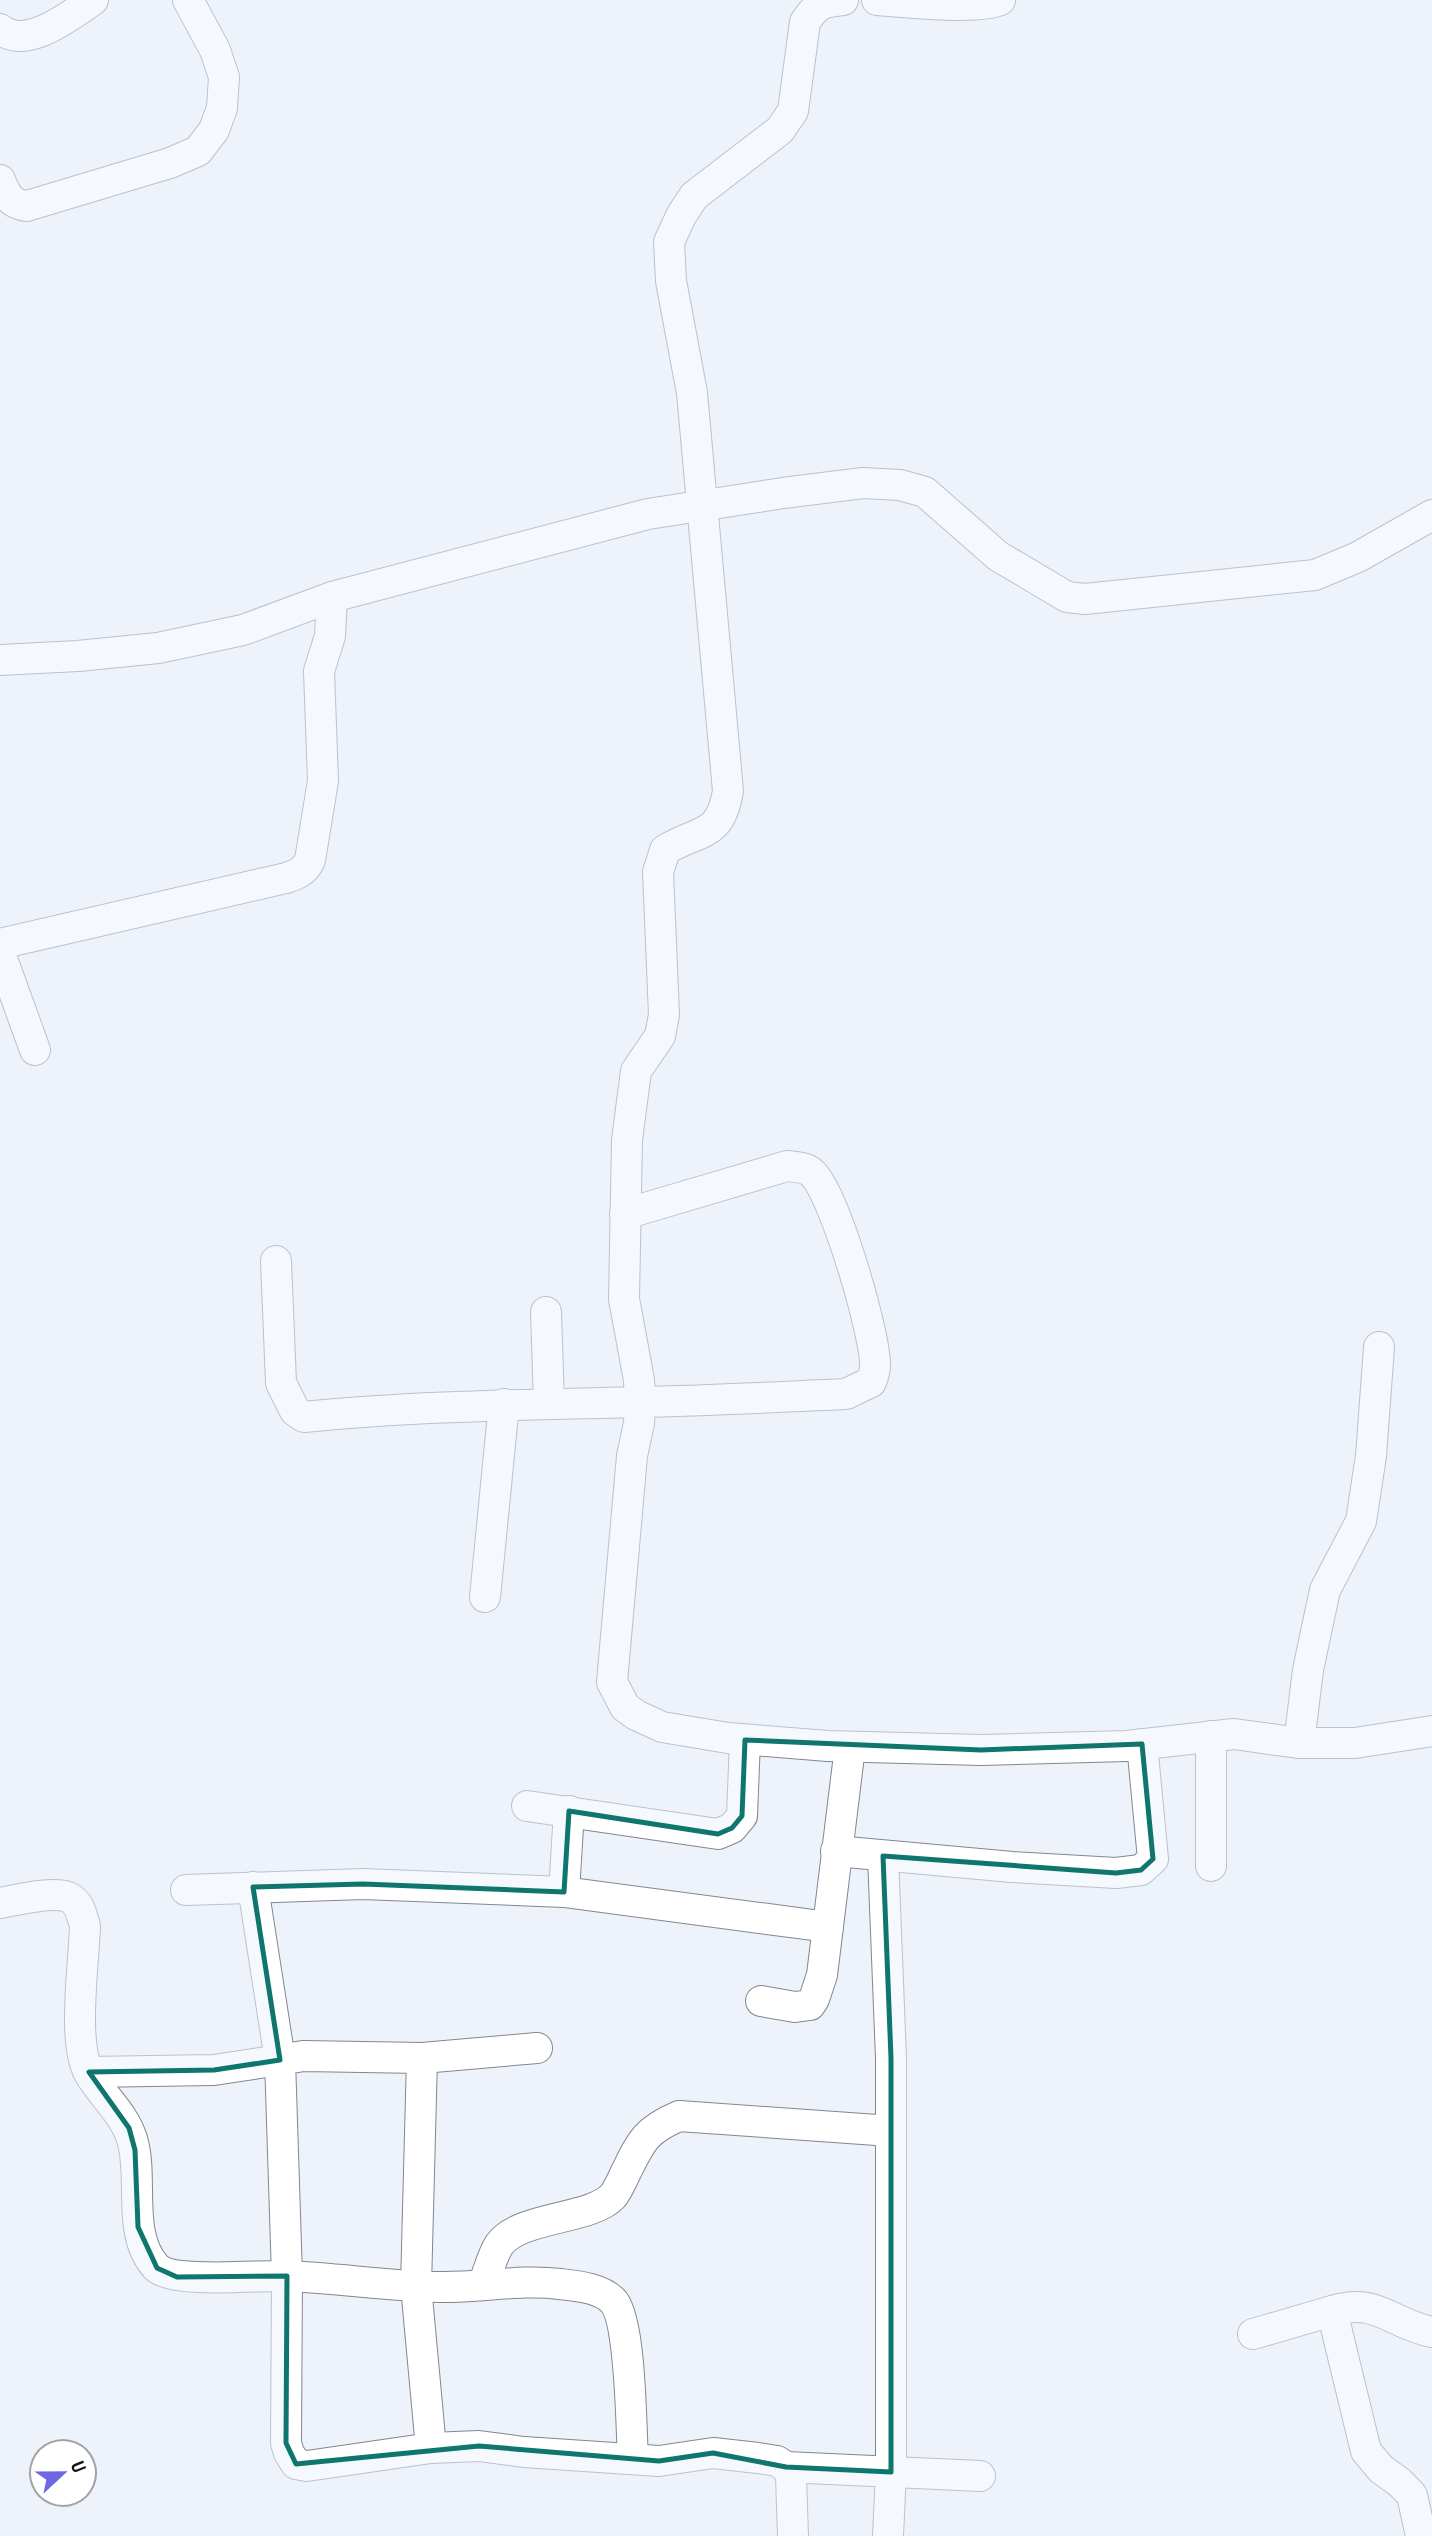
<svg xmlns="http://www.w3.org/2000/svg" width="1432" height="2536" font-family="'PT Sans Narrow',sans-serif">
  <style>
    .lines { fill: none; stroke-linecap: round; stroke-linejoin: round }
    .minor-casing { stroke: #82878e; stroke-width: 32 }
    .minor { stroke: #fff; stroke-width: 30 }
    .marked { fill: none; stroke: #0f766e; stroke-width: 5; stroke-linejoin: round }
  </style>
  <rect width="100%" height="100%" fill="#edf2fb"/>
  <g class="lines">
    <g class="minor-casing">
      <g id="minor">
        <path d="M843,0C822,2 817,4 805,22L793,111L780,130L694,196L681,216L669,242L671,281L692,393L728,791C720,839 699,829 665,850L658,872L664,1015L660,1036L636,1071L627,1140L624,1299L639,1380L640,1402L639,1423L632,1456L612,1682L625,1707L636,1715L662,1727L728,1738L828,1746L981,1750L1127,1746L1234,1734L1299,1743H1355L1432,1731"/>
        <path d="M877,0C901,2 983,10 1000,0"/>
        <path d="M0,29C26,51 71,15 93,0"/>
        <path d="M0,180C6,195 10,204 27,206L170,163L198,151L214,130L222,108L224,77L215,50L188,0"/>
        <polyline points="0,660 78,656 158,648 243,630 332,597 648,514 783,493 863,483 900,485 925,492 998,556 1067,597 1085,599 1315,575 1358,557 1432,515"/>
        <path d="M0,944L286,878C298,874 304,872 310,860L323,781L319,671L330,636L332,597"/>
        <polyline points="0,953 35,1050"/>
        <path d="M276,1261L281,1383L295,1411L304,1417C416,1406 527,1405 639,1402C708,1401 777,1397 846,1394L871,1382C873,1377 875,1371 875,1366C876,1335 834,1192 812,1173C806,1167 795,1167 787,1166L625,1214"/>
        <polyline points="546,1312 549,1404"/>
        <polyline points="485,1597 504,1404"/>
        <polyline points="1299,1743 1308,1670 1325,1590 1361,1521 1371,1456 1379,1347"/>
        <polyline points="527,1806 718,1834 732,1828 742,1816 745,1740"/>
        <polyline points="836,1851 1012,1867 1116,1873 1141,1870 1153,1859 1142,1744"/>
        <polyline points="883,1856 891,2058 891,2472 888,2536"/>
        <polyline points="1211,1866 1211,1736"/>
        <polyline points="186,1890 363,1884 564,1892 828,1927"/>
        <polyline points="564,1892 569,1811"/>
        <path d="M0,1903C17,1900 53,1891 68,1897C80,1902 82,1916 85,1926C84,1963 72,2042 89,2073C102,2096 124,2113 132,2139C144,2177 126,2235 156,2267C172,2284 259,2275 286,2276C337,2278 388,2286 439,2287C479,2288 520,2279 560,2284C578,2286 602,2288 614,2302C631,2324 631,2427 633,2459"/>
        <polyline points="761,2001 795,2007 810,2005 814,1999 822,1975 850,1747"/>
        <polyline points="537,2048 422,2058 303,2056 280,2060 287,2276 286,2443 289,2453 296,2464 307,2466 431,2448 479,2446 524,2452 659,2461 713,2453 758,2458 777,2461 786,2467 791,2476 793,2536"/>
        <polyline points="422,2058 416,2286 431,2448"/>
        <polyline points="89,2072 214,2070 280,2060 253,1887"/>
        <path d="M483,2285C488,2273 492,2256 499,2245C519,2216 591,2220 613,2196C618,2190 622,2180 626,2172C641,2141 646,2130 679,2116L891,2131"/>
        <path d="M1332,2311C1378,2297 1391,2324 1432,2332"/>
        <polyline points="1253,2334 1332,2311 1366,2451 1381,2469 1399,2482 1412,2495 1421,2536"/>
        <polyline points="786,2467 980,2476"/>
      </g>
    </g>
    <use href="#minor" class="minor"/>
  </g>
  <path d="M0 0H1432V2536H0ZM745,1740L981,1750L1142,1744L1153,1859L1141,1870L1116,1873L883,1856L891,2058V2472L786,2467L713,2453L659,2461L479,2446L296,2464L286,2443L287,2276L177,2277L157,2268L138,2227L135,2150L129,2128L89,2072L214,2070L280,2060L253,1887L363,1884L564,1892L569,1811L718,1834L732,1828L742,1816Z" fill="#edf2fb" fill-opacity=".55" fill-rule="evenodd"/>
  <path class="marked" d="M745,1740L981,1750L1142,1744L1153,1859L1141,1870L1116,1873L883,1856L891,2058V2472L786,2467L713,2453L659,2461L479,2446L296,2464L286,2443L287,2276L177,2277L157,2268L138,2227L135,2150L129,2128L89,2072L214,2070L280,2060L253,1887L363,1884L564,1892L569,1811L718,1834L732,1828L742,1816Z"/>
  <g transform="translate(63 2473) rotate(68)"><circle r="33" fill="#ffffff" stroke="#a1a2a3" stroke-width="2"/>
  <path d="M0-5L12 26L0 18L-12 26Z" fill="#7068e2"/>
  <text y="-10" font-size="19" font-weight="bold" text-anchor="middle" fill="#141619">U</text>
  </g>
</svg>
